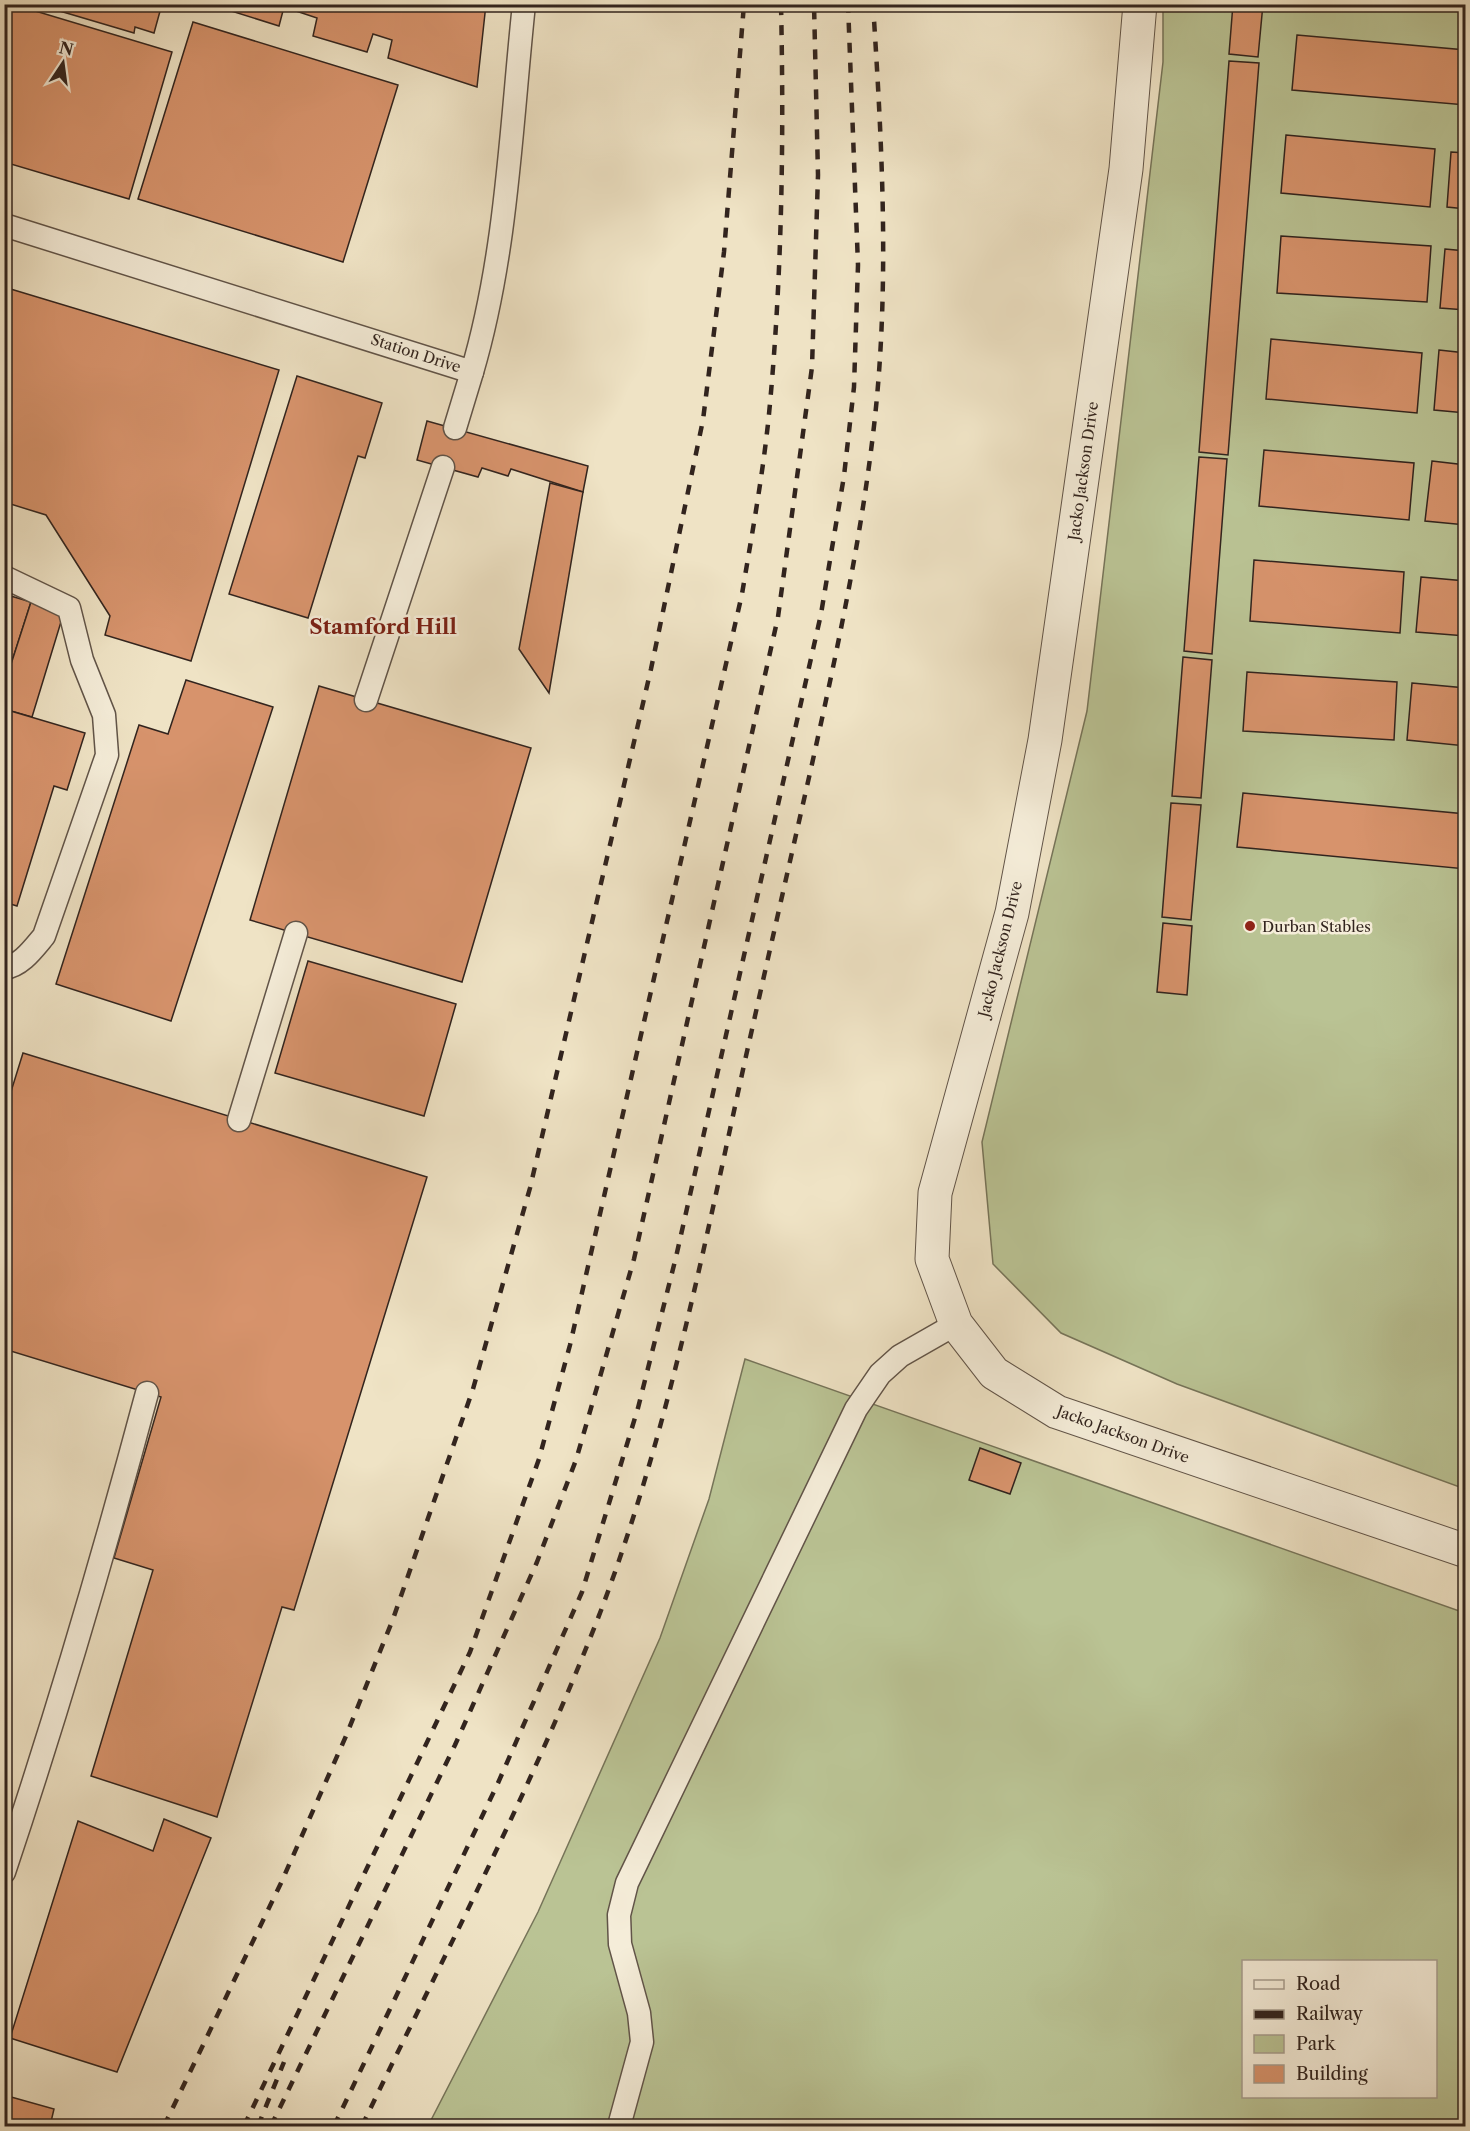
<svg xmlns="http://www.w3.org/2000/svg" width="1470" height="2131" font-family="'Libre Caslon Text',serif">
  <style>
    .green { fill: #bac394; stroke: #767459; stroke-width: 1.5; fill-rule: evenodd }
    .building { fill: #d7936c; stroke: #32241e; stroke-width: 1.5 }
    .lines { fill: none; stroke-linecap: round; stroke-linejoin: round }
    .lane-casing { stroke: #615448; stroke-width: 25 }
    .street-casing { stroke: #615448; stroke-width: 35 }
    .lane { stroke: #f5edd9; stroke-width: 22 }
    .street { stroke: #f5edd9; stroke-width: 33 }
    .rail { stroke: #32241e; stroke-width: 4.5; stroke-dasharray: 10 10; stroke-linecap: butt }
    .poi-dot { fill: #8f2418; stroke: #f5edd9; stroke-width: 2 }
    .labels { text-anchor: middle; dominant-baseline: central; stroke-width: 5; stroke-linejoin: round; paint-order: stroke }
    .street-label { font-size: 15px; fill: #32241e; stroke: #f5edd9 }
    .poi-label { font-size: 15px; fill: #32241e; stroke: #f5edd9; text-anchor: start }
    .district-label { font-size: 21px; font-weight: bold; fill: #7a1f14; stroke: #f5edd9 }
  </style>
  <rect width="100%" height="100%" fill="#efe3c5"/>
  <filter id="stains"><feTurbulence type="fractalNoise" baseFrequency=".00333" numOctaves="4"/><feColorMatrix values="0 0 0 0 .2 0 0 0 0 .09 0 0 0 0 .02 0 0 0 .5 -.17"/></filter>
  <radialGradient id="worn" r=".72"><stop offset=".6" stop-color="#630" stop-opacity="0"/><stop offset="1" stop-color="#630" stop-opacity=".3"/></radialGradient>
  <g class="green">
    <polygon points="1163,5 1465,5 1465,1489 1177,1384 1061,1333 993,1264 982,1142 1087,711 1163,62"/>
    <path d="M745,1359L1465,1613V2126H428L538,1912L660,1638L709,1499ZM1244,1962H1436V2096H1244Z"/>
  </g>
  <g class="building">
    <polygon points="4,4 12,4 172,52 129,199 4,162"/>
    <polygon points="36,4 162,4 154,33 135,27 134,33"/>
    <polygon points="209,4 486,4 477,87 388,58 392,40 373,34 367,52 313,36 317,18 284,7 279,26"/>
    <polygon points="1233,4 1263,4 1258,57 1229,54"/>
    <polygon points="1413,4 1466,4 1466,8"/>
    <polygon points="193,22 398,85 343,262 138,199"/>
    <polygon points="1297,35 1466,50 1466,105 1292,90"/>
    <polygon points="1229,61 1259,63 1228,455 1199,452"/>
    <polygon points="1286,135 1435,149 1430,207 1281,193"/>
    <polygon points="1451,152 1466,153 1466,209 1447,207"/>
    <polygon points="1281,236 1431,246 1427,302 1277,293"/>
    <polygon points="1445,249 1466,251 1466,310 1440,308"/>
    <polygon points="4,287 279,370 191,661 105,635 110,616 46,515 4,502"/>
    <polygon points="1271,339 1422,353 1417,413 1266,399"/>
    <polygon points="1439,350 1466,353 1466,413 1434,410"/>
    <polygon points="297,376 382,403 365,458 358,456 308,618 229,594"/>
    <polygon points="427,421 588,466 583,492 511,469 508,476 482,468 478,477 417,460"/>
    <polygon points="1264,450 1414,463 1409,520 1259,506"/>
    <polygon points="1199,457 1227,459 1212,654 1184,651"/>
    <polygon points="1432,461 1466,465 1466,525 1425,521"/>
    <polygon points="550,483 583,492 549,693 519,649"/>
    <polygon points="1254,560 1404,572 1400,633 1250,621"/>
    <polygon points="1421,577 1466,581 1466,636 1416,632"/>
    <polygon points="4,594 31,602 4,686"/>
    <polygon points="31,602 64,612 32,717 4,709 4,686"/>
    <polygon points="1183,657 1212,660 1201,798 1172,796"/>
    <polygon points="1247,672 1397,682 1394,740 1243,731"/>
    <polygon points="186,680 273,707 171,1021 56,984 139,725 168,734"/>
    <polygon points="1412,683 1466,688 1466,746 1407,740"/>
    <polygon points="319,686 531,748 462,982 250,920"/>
    <polygon points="4,709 85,733 67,790 54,786 17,906 4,902"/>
    <polygon points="1243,793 1466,814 1466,869 1237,847"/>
    <polygon points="1171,803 1201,805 1191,920 1162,917"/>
    <polygon points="1163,923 1192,926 1187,995 1157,992"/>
    <polygon points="308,961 456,1004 424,1116 275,1073"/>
    <polygon points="23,1053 427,1177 294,1610 282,1607 217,1817 91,1776 153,1570 114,1558 161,1397 4,1349 4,1114"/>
    <polygon points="980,1448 1021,1463 1010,1494 969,1480"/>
    <polygon points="164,1819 211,1838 117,2072 10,2038 78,1821 153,1851"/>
    <polygon points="4,2095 54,2109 50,2126 4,2126"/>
  </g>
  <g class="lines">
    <g class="lane-casing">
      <g id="lane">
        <path d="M4,225L472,372C507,254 511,126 524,4"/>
        <polyline points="455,428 472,372"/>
        <path d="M4,577L69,608L82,660L104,715L107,755L44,936C33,949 21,966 4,968"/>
        <polyline points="366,700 443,467"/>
        <polyline points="239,1120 296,933"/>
        <path d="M4,1872C57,1714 104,1554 147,1393"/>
        <polyline points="619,2126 642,2042 639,2013 620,1944 619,1915 627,1883 856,1409 880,1374 900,1356 956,1324"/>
      </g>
    </g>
    <g class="street-casing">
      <polyline id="street" points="1140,4 1126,169 1045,740 1012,913 935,1193 932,1259 956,1324 994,1373 1057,1412 1466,1551"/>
    </g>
    <use href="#lane" class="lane"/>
    <use href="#street" class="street"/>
    <g class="rail">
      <polyline points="164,2126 281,1883 346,1736 393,1619 473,1389 530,1188 651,669 703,420 724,252 744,4"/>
      <path d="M244,2126L470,1652L539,1459L570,1345L742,594C752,534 763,474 769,414C782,278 784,141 781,4"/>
      <polyline points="258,2126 284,2062"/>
      <polyline points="271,2126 455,1745 537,1562 576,1460 634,1259 778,617 812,367 818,175 814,4"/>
      <polyline points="334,2126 498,1783 582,1592 638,1408 676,1257 821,614 844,476 854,387 858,265 848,4"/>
      <path d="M362,2126C443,1957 532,1789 600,1613C668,1434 705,1242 746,1056C768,958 790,861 812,764C837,651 861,540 874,426C890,286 882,144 873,4"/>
    </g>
  </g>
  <circle class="poi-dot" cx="1250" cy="926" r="6"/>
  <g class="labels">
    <g class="street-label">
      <text transform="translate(416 353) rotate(18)">Station Drive</text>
      <text transform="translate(1083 471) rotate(-82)">Jacko Jackson Drive</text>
      <text transform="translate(1000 949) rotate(-76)">Jacko Jackson Drive</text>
      <text transform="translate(1123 1434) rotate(20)">Jacko Jackson Drive</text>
    </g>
    <g class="poi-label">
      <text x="1262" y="926">Durban Stables</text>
    </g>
    <g class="district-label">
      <text x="383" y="626">Stamford Hill</text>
    </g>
  </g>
  <rect width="1470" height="2131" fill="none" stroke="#efe3c5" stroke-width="24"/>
  <rect x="6" y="6" width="1458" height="2119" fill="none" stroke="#32241e" stroke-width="3"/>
  <rect x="12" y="12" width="1446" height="2107" fill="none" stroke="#32241e" stroke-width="1.5"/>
  <rect x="1242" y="1960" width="195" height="138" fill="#f5edd9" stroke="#a79d8e" stroke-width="1.5"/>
  <rect x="1254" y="1980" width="30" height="9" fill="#f5edd9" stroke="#a79d8e" stroke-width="1.5"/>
  <text x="1296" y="1990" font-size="18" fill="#32241e">Road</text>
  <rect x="1254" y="2010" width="30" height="9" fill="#32241e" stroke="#a79d8e" stroke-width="1.5"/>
  <text x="1296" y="2020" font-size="18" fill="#32241e">Railway</text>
  <rect x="1254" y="2035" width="30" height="18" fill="#bac394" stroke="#a79d8e" stroke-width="1.5"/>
  <text x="1296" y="2050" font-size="18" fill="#32241e">Park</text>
  <rect x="1254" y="2065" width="30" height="18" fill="#d7936c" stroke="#a79d8e" stroke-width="1.5"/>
  <text x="1296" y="2080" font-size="18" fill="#32241e">Building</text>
  <g transform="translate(63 63) rotate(13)" stroke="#f5edd9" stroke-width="4.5" paint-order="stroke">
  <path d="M0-4.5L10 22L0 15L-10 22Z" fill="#32241e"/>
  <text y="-9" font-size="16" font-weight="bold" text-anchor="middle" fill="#32241e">N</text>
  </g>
  <rect width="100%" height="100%" filter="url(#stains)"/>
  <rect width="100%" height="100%" fill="url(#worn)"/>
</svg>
